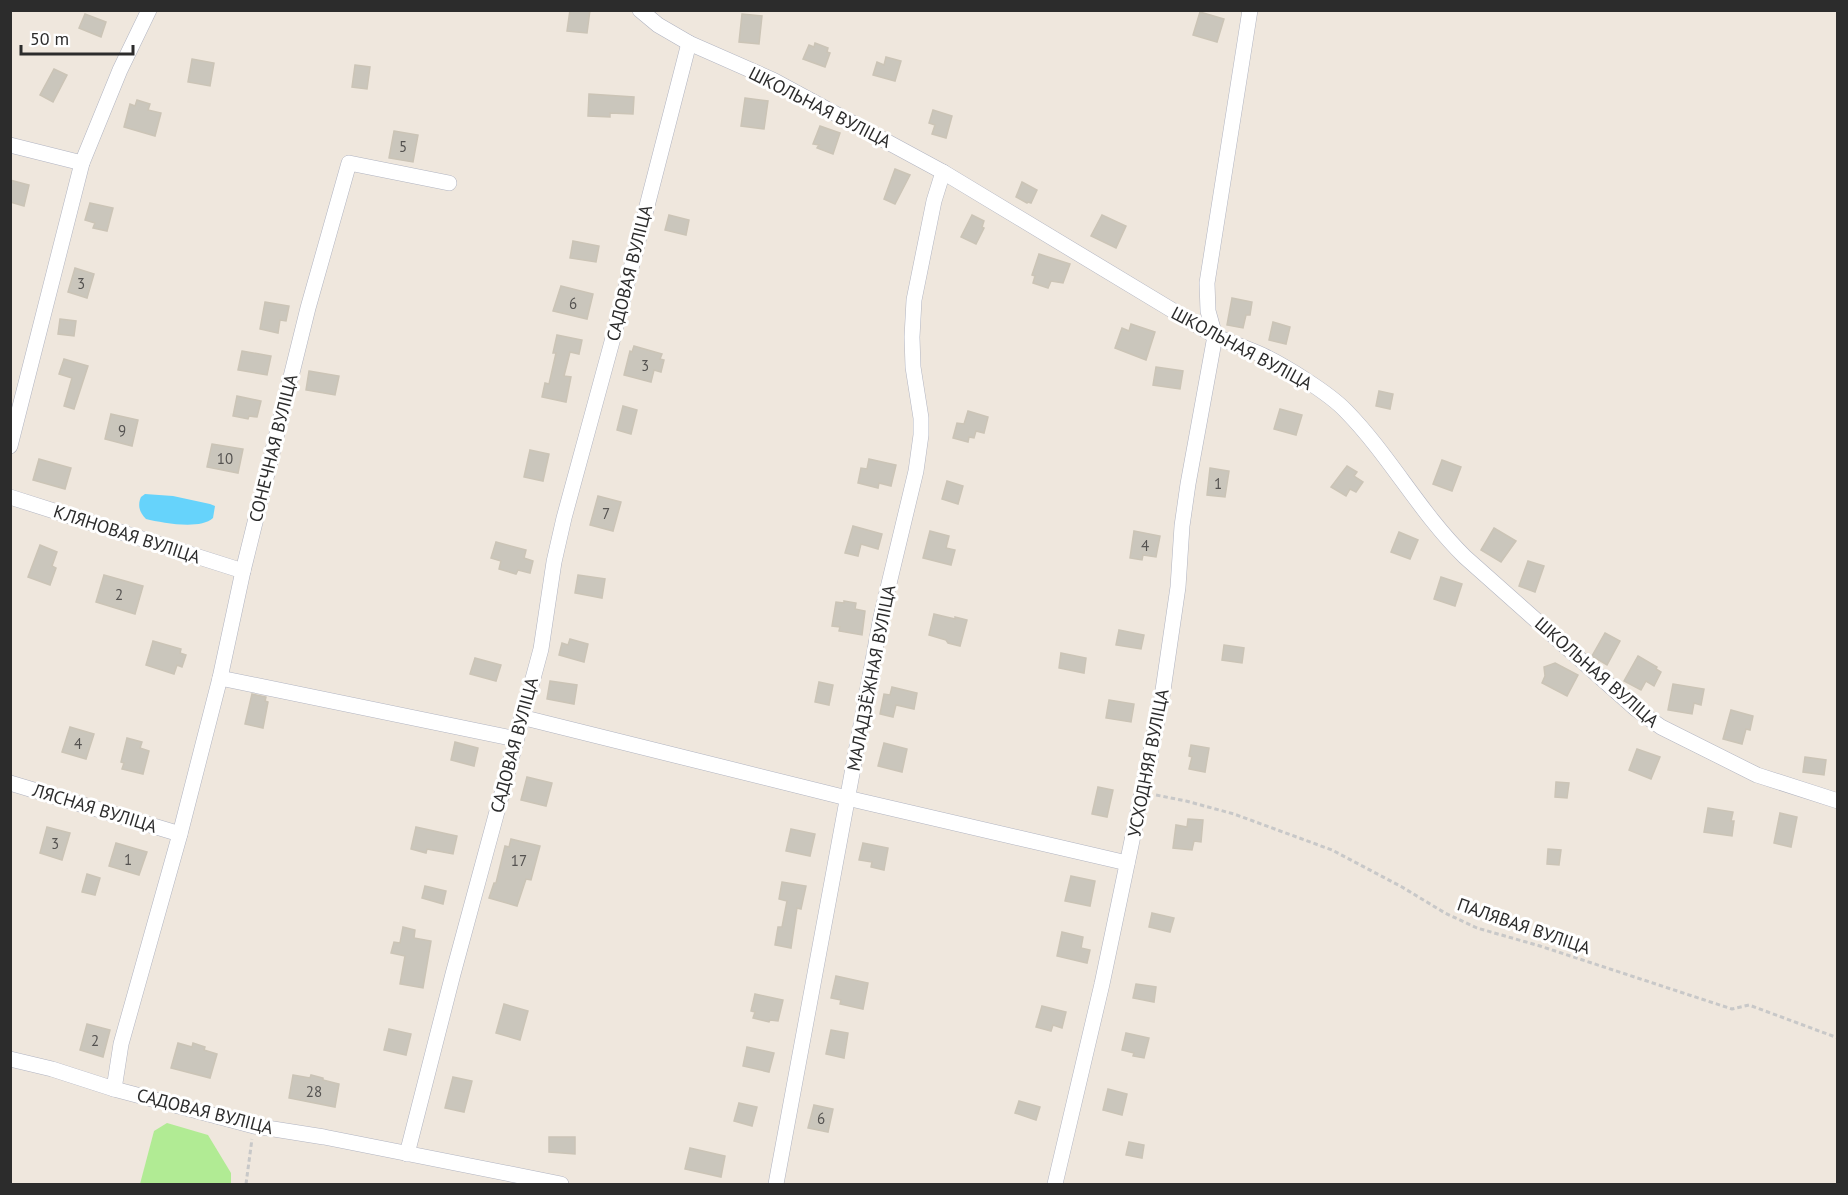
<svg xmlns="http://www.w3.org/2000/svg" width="1848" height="1195" font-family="'PT Sans',sans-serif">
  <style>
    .green { fill: #b1eb94 }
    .water { fill: #66d3fb }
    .building { fill: #cac6bc; stroke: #cbc4b6; stroke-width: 1.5 }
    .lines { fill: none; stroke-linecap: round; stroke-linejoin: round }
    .minor-casing { stroke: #b1b4c1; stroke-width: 16 }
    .path { stroke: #c8c8c8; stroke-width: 3; stroke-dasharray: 4.5 3; stroke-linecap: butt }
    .minor { stroke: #fff; stroke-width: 15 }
    .labels { text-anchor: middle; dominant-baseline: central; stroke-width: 6; stroke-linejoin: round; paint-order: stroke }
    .number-label { font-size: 15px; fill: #545250 }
    .street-label { font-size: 18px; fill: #2c2c2c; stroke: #fff }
  </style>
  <rect width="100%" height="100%" fill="#efe7dd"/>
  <polygon class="green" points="167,1123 208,1135 231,1173 231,1184 140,1184 154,1131"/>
  <path class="water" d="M145,494L173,496L210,504L215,506L213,518C200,530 163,523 146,519C140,513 137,506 141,497Z"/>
  <g class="building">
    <polygon points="570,10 590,10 587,33 567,31"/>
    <polygon points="1200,12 1224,19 1217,42 1193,35"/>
    <polygon points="85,14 106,22 101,37 79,28"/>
    <polygon points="742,14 762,16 759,44 739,42"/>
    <polygon points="815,43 828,48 827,52 830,53 825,67 803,59 809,45 814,47"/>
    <polygon points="886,57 901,61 895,81 873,75 877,62 884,65"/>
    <polygon points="192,59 214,63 210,86 188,82"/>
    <polygon points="355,65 370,67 367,89 352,87"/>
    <polygon points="54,69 67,75 53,102 40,95"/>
    <polygon points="589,94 634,97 633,114 610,113 610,117 588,116"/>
    <polygon points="745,98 768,101 764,129 741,126"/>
    <polygon points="137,100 150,104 148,110 161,113 155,136 124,127 130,104 135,106"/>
    <polygon points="933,110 952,116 946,138 932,134 935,125 929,123"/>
    <polygon points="820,126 840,133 833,154 817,148 819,145 813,144"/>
    <polygon points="394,131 418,135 413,162 389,158"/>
    <polygon points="895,169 910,175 895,204 884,199"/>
    <polygon points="10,180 29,185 24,206 10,202"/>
    <polygon points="1022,182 1037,190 1031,203 1028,202 1027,203 1016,197"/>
    <polygon points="90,203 113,208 107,231 93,228 95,223 85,220"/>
    <polygon points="669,215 689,220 686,235 665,230"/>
    <polygon points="972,215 984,221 982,227 984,228 976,244 961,237"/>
    <polygon points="1102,215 1126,226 1116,248 1091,236"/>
    <polygon points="573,241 599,246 596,262 570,258"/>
    <polygon points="1039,254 1070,264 1063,283 1051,281 1048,288 1033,283 1035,276 1032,275"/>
    <polygon points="75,268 94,274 87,298 68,292"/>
    <polygon points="561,286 593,294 587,319 553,311"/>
    <polygon points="1232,298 1252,302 1250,315 1246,315 1243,328 1227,325"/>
    <polygon points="265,302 289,306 286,321 280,320 278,333 260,329"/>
    <polygon points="60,319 76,321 74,336 58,334"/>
    <polygon points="1273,322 1290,327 1286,344 1269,340"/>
    <polygon points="1131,324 1155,332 1146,360 1115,348 1122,328 1129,331"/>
    <polygon points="557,335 582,340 579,354 570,352 564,376 571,377 566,402 542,397 545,383 549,384 556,353 553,353"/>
    <polygon points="634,346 662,354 660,359 664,360 661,372 654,370 651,382 624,375 630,351 632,352"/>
    <polygon points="242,351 271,356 267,375 238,370"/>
    <polygon points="64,359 88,366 74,409 64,406 72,378 59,374"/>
    <polygon points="1156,367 1183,371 1180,389 1153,385"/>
    <polygon points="309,371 339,376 335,395 306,390"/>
    <polygon points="1379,391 1393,394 1390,409 1376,406"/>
    <polygon points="237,396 261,401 257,417 249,416 248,419 233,416"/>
    <polygon points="623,406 637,410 631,434 617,430"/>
    <polygon points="1280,409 1302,415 1296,435 1274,429"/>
    <polygon points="968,411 988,417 984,433 976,431 974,438 969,437 968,442 953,438 957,423 964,424"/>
    <polygon points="111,414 138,420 132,446 105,439"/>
    <polygon points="212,444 243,449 238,473 207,467"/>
    <polygon points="530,450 549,454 543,481 524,477"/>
    <polygon points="39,459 71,468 65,489 33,480"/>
    <polygon points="869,459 896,465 891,486 879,483 878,488 858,483 861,468 867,469"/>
    <polygon points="1442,460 1461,467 1452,491 1433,484"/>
    <polygon points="1347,466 1357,472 1354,476 1363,482 1356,492 1350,489 1346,496 1331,487"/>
    <polygon points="1210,468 1229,471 1225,497 1207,495"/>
    <polygon points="947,481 963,486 958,504 942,499"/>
    <polygon points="598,496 621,502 613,531 590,525"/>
    <polygon points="853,526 882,534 878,549 861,544 858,556 845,553"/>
    <polygon points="1494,528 1516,541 1501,562 1481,550"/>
    <polygon points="930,531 949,536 946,548 955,550 951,565 923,558"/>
    <polygon points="1134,531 1160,536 1156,557 1143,555 1142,560 1130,558"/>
    <polygon points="1399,532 1418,540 1410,559 1391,552"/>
    <polygon points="496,542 526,550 524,558 533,561 530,573 518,570 516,574 499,569 501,561 491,558"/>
    <polygon points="40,545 57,552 52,566 56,568 50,585 28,577"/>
    <polygon points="1528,561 1544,566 1535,592 1519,586"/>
    <polygon points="104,575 143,586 135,614 96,602"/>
    <polygon points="578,575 605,579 602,598 575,593"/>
    <polygon points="1441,577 1462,584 1455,606 1434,599"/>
    <polygon points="844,601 856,603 855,609 865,611 862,635 839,631 840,627 832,626 836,602 844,603"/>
    <polygon points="934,614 955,619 955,617 967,620 960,646 948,643 946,640 929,635"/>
    <polygon points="1119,630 1144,635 1141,649 1116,645"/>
    <polygon points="1605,633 1620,641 1607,665 1592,656"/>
    <polygon points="570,639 588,644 584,662 559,655 562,643 568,645"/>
    <polygon points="153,641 181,649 180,653 186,655 182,667 177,665 174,674 146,665"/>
    <polygon points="1224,645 1244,648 1242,663 1222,660"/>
    <polygon points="1061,653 1086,658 1084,673 1059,668"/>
    <polygon points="1638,656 1657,667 1656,669 1661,672 1654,686 1646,681 1641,690 1624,681"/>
    <polygon points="475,658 501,665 496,681 470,674"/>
    <polygon points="1555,663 1578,675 1567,696 1542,683 1545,676 1544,667"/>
    <polygon points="550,681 577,685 574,704 547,699"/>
    <polygon points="819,682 833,685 829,705 815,702"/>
    <polygon points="1673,684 1704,689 1701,705 1694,703 1692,714 1668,710"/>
    <polygon points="892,687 917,693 914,709 896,705 893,717 880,714 884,694 890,695"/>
    <polygon points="252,694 266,697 265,701 268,702 263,728 245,724"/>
    <polygon points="1109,700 1134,704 1131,722 1106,718"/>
    <polygon points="1731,710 1753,716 1750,730 1746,729 1742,744 1723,739"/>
    <polygon points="70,727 94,734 86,759 62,752"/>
    <polygon points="127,738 142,742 140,748 149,751 143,774 122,769 124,763 121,762"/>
    <polygon points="455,742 478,748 474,766 451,760"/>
    <polygon points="884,743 907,749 902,772 878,766"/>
    <polygon points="1191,745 1209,748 1205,772 1189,769 1192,757 1189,756"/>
    <polygon points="1637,749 1660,757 1651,779 1629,770"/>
    <polygon points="1805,757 1826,760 1824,775 1803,772"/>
    <polygon points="527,777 552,783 546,806 521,800"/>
    <polygon points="1556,782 1569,783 1567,798 1555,797"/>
    <polygon points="1098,787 1113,790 1107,817 1092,814"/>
    <polygon points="1708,808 1733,812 1731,821 1734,821 1732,836 1704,832"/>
    <polygon points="1780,813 1797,817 1791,847 1774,843"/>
    <polygon points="1188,819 1203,820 1201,842 1194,841 1192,850 1173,848 1176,825 1187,827"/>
    <polygon points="47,827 70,833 62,860 40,853"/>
    <polygon points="416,827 457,836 453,854 427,849 426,853 411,849"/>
    <polygon points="791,829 815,834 810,856 786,851"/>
    <polygon points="511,839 540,846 531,880 526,879 517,906 489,898 494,883 496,883 505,846 509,847"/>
    <polygon points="116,843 147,852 139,875 109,866"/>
    <polygon points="863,843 888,848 884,870 871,867 872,862 859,860"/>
    <polygon points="1548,849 1561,850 1559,865 1547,864"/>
    <polygon points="87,874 100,878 95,895 82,892"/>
    <polygon points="1071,876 1095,881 1090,906 1065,901"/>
    <polygon points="782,882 806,886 801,909 797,908 791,948 775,945 778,927 782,927 787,901 779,899"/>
    <polygon points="425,886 446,891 443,904 422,898"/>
    <polygon points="1152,913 1174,918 1170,932 1149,927"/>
    <polygon points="403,927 415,930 414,938 431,941 423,988 400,984 405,956 391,953 394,942 400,943"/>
    <polygon points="1062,932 1083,937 1081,948 1090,950 1087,963 1057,956"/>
    <polygon points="836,976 868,983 863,1009 840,1004 841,1000 831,998"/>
    <polygon points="1136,984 1156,987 1154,1002 1133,998"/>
    <polygon points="755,994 783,1000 778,1021 770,1020 769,1022 753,1018 755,1012 751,1011"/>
    <polygon points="504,1004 528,1011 520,1040 496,1033"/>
    <polygon points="1042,1006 1066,1012 1062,1028 1053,1025 1051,1031 1036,1027"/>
    <polygon points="87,1024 110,1030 103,1057 80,1050"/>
    <polygon points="389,1029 411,1034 406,1055 384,1050"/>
    <polygon points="831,1030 848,1033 844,1058 826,1054"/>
    <polygon points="1126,1033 1149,1038 1144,1058 1133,1056 1134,1053 1122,1050"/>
    <polygon points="178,1043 192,1047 193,1043 205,1047 204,1050 217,1054 210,1078 171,1068"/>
    <polygon points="747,1047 774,1053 769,1072 743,1066"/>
    <polygon points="293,1075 310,1078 311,1075 323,1078 323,1080 339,1084 335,1107 289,1098"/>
    <polygon points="453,1077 472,1081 464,1112 445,1108"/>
    <polygon points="1108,1089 1127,1094 1122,1115 1103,1110"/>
    <polygon points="1019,1101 1040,1107 1036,1120 1015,1113"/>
    <polygon points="739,1103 757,1107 752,1126 734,1121"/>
    <polygon points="814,1105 833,1109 828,1132 808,1128"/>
    <polygon points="549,1137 575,1137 575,1154 549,1152"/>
    <polygon points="1129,1142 1144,1145 1142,1158 1126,1155"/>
    <polygon points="690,1148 725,1156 721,1177 685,1169"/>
  </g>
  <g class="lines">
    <g class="minor-casing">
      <g id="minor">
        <path d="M640,10L658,25L689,43L773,80L943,172L1215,336C1231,343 1247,348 1262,355C1285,366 1329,393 1346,411C1390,456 1420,513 1465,557L1636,709L1661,727L1757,775L1838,801"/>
        <polyline points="10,145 82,163"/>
        <polyline points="10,446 82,163 120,70 149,10"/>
        <polyline points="10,497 243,571"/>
        <polyline points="220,678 516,739"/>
        <polyline points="521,717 847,798 1127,863"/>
        <polyline points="10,783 180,834"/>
        <polyline points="10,1059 52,1069 114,1089 254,1126 324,1137 561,1184"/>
        <polyline points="114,1089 121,1044 180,834 220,678 243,571 308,308 349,163 449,183"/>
        <polyline points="407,1154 453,974 541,649 554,562 564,518 613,338 689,43"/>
        <polyline points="776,1184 881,617 916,471 921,435 921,418 913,367 912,337 914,300 934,201 943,172"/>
        <polyline points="1055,1184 1102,984 1162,697 1178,587 1182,526 1188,484 1215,336 1208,311 1207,283 1250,10"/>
      </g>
    </g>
    <g class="path">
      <polyline points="1156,795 1186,801 1234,814 1332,850 1402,887 1445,913 1477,928 1540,946 1732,1009 1749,1005 1838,1038"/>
      <polyline points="246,1184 252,1139"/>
    </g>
    <use href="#minor" class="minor"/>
  </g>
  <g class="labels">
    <g class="number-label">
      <text x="403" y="146">5</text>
      <text x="81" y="283">3</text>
      <text x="573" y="303">6</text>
      <text x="645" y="365">3</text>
      <text x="122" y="430">9</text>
      <text x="225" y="458">10</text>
      <text x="1218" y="483">1</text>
      <text x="606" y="513">7</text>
      <text x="1145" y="545">4</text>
      <text x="119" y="594">2</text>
      <text x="78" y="743">4</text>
      <text x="55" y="843">3</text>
      <text x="128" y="859">1</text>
      <text x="519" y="860">17</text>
      <text x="95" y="1040">2</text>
      <text x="314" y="1091">28</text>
      <text x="821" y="1118">6</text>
    </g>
    <g class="street-label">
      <text transform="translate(820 107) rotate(27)">ШКОЛЬНАЯ ВУЛІЦА</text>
      <text transform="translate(629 273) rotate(-76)">САДОВАЯ ВУЛІЦА</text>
      <text transform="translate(1242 348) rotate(28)">ШКОЛЬНАЯ ВУЛІЦА</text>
      <text transform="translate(273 448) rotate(-76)">СОНЕЧНАЯ ВУЛІЦА</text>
      <text transform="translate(127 534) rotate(18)">КЛЯНОВАЯ ВУЛІЦА</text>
      <text transform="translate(1597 672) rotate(41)">ШКОЛЬНАЯ ВУЛІЦА</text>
      <text transform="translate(871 678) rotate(-79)">МАЛАДЗЁЖНАЯ ВУЛІЦА</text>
      <text transform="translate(514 745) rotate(-75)">САДОВАЯ ВУЛІЦА</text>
      <text transform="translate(1148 763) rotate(-79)">УСХОДНЯЯ ВУЛІЦА</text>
      <text transform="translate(95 808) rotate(17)">ЛЯСНАЯ ВУЛІЦА</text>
      <text transform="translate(1524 926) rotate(19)">ПАЛЯВАЯ ВУЛІЦА</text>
      <text transform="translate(205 1111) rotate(14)">САДОВАЯ ВУЛІЦА</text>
    </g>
  </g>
  <rect width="1848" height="1195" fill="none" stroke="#2c2c2c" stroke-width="24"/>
  <path d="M21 45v9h112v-9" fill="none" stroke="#2c2c2c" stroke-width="3"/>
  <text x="30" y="45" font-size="18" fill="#2c2c2c" stroke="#ffffff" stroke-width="4.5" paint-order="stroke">50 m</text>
</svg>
